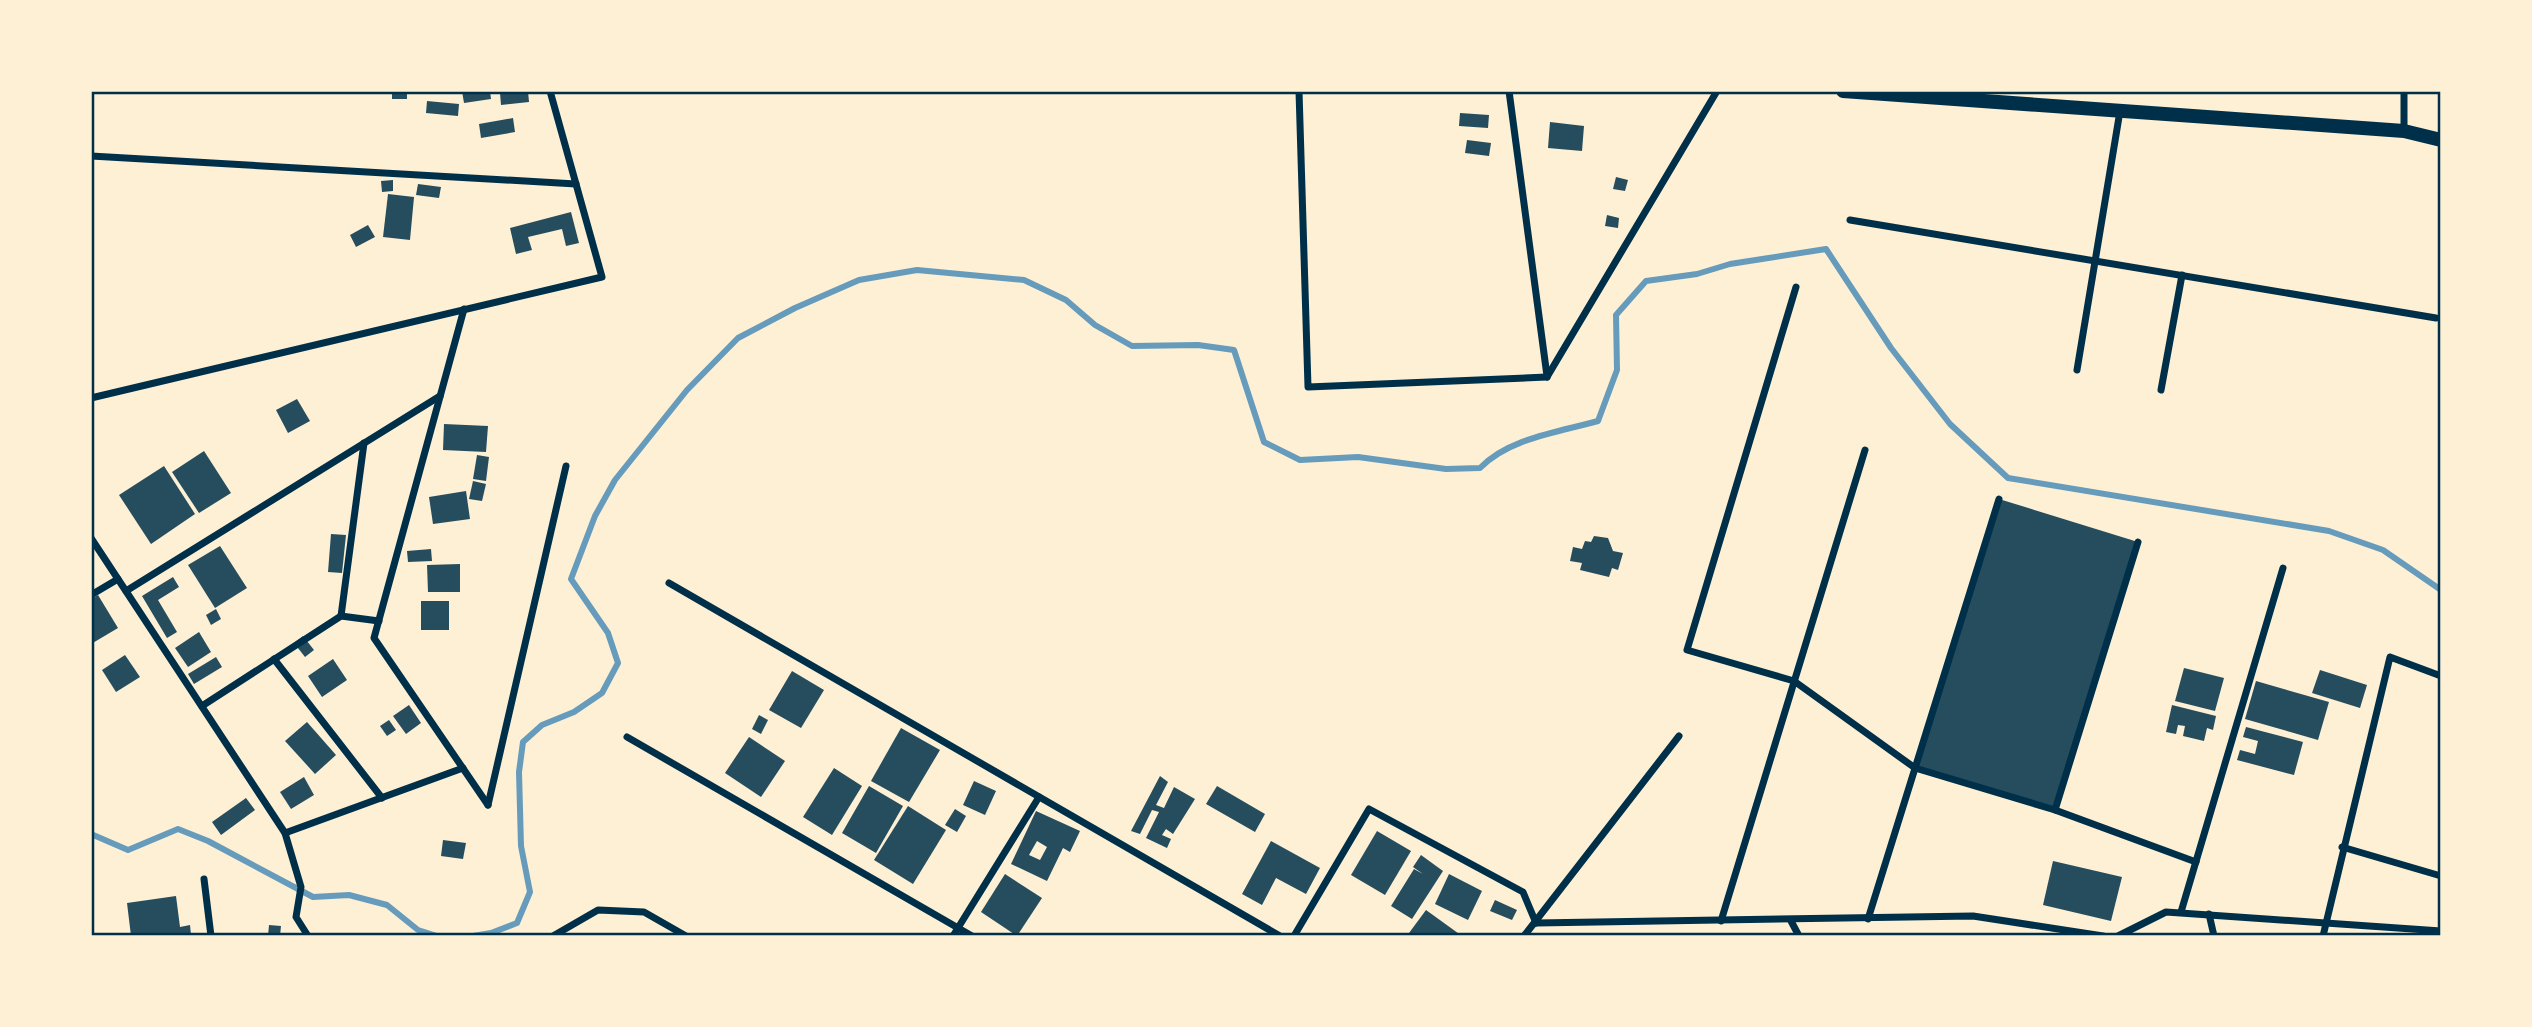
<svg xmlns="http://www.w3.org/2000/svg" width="2532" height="1027" font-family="'IBM Plex Sans',sans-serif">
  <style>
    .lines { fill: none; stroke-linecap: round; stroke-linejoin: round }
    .stream { stroke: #669bbc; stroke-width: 6 }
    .building { fill: #264d5e; fill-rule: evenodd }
    .minor { stroke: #003049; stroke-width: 7 }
    .primary { stroke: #003049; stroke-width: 14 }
    .neatline { fill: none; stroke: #003049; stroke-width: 2.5 }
  </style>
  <rect width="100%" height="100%" fill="#fdf0d5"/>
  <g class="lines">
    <g class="stream">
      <polyline points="91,834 128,850 178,829 208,841 313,897 349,895 387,905 418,930 437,936"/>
      <path d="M473,936L491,933L517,923L530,892L521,846L519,772L523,742L542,725L574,712L602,693L618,663L608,633L571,579L595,516L615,480L687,390L738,338L795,308L859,280L917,270L1024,280L1066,300L1095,325L1132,346L1198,345L1234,350L1264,442L1300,460L1358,457L1446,469L1480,468C1509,438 1559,432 1598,421L1617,370L1616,315L1646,281L1697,274L1730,264L1826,249L1891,348L1950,424L2008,478L2329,531L2383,550L2441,590"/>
    </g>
  </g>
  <g class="building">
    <rect x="392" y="91" width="15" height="8"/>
    <polygon points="462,91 490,91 491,99 464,103"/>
    <polygon points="511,91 528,91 529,102 501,105 500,93"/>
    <polygon points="427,101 459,104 458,116 426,113"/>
    <polygon points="1460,113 1489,115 1488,128 1459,126"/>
    <polygon points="513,118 515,132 481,138 479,124"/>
    <polygon points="1550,122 1584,126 1582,151 1548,148"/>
    <polygon points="1467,140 1491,143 1489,156 1465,153"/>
    <polygon points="1616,177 1628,180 1625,191 1613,189"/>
    <polygon points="393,180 393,191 382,192 381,181"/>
    <polygon points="418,184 441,187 439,198 416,195"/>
    <polygon points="388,194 414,197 410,240 383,237"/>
    <polygon points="571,212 579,243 566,246 562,229 528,237 532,250 516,254 510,228"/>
    <polygon points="1607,215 1619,218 1618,228 1605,226"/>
    <polygon points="368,225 375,237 356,247 350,235"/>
    <polygon points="297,399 310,421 288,433 276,410"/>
    <polygon points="444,424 488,426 486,452 443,450"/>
    <polygon points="204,451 231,493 199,513 172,472"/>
    <polygon points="477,455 489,457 486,481 473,479"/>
    <polygon points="164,466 195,514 151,544 119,495"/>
    <polygon points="473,481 486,484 482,501 469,499"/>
    <polygon points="466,491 470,519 433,524 429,497"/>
    <polygon points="1999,499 2138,542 2055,810 1915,768"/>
    <polygon points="331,534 346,535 342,573 328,572"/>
    <polygon points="1594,536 1608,538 1613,551 1623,553 1618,570 1612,568 1609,577 1580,570 1582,563 1570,561 1573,547 1582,549 1585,541 1591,542"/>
    <polygon points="220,546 247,588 215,608 188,565"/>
    <polygon points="431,549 432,561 408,562 407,551"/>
    <polygon points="460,564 460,592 428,592 427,565"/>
    <polygon points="173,577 179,587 158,600 177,632 167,638 142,596"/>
    <polygon points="98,595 118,628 91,644 91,599"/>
    <rect x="421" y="601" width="28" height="29"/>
    <polygon points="216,609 221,619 211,625 206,615"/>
    <polygon points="199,632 211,652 188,667 175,648"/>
    <polygon points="303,636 314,650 305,657 294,643"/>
    <polygon points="125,655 140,677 116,692 102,670"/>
    <polygon points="216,657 222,667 194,684 188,674"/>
    <polygon points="333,659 347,680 322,697 308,676"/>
    <polygon points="2184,668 2224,678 2215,711 2175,701"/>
    <polygon points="2320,670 2367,685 2360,708 2312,693"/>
    <polygon points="792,671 824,690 801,728 769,710"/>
    <polygon points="2256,681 2329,702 2318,740 2245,719"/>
    <polygon points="409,705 421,723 406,734 393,716"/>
    <polygon points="2172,705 2216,716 2213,730 2207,728 2204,741 2183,736 2185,726 2178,725 2176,734 2166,732"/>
    <polygon points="759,715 768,720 761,734 752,729"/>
    <polygon points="389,720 396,730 387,736 380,726"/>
    <polygon points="307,722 336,755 315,774 285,741"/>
    <polygon points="2246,727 2303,742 2294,775 2237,760 2240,750 2255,754 2258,741 2243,737"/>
    <polygon points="901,728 940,750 909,802 871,781"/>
    <polygon points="749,737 785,761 761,797 725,773"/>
    <polygon points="834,768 862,786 832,835 803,817"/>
    <polygon points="1160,776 1168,782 1156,805 1164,808 1174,787 1195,799 1173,834 1166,829 1162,835 1171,839 1167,848 1146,838 1159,812 1152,810 1140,834 1131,831"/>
    <polygon points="304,777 314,795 291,809 280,792"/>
    <polygon points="974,781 996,791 985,815 963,805"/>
    <polygon points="869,786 903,806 876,853 842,833"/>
    <polygon points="1217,786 1265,814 1255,832 1206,804"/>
    <polygon points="246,798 255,810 221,835 212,822"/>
    <polygon points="908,806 946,830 913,884 874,860"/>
    <polygon points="955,809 966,816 957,832 945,825"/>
    <path d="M1036,811L1080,831L1070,852L1063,848L1047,881L1011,864ZM1037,841L1047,847L1040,860L1029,855Z"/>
    <polygon points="1377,831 1411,851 1385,895 1351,875"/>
    <polygon points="443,840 466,843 463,859 441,856"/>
    <polygon points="1271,841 1320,868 1306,894 1276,878 1262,905 1242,894"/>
    <polygon points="1421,855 1443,871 1412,919 1391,906 1414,869 1423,874 1413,867"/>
    <polygon points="2053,861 2122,877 2111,921 2043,905"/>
    <polygon points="1005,874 1042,898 1017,936 981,912"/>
    <polygon points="1449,874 1482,891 1468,920 1435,904"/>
    <polygon points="176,896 180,927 190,925 191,935 131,936 127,903"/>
    <polygon points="1495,900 1517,910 1512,920 1490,911"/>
    <polygon points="1426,910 1462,936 1413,936 1409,933"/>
    <polygon points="269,925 281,926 280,936 268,936"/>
  </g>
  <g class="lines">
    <g class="minor">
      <polyline points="1299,91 1308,387 1547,377"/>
      <polyline points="1509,91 1547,376"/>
      <polyline points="2404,131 2404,91"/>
      <polyline points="91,156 576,184"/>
      <polyline points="1850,220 2436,318"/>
      <polyline points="1796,287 1687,650 1794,681 1915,768 2055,810 2196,862"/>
      <polyline points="464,309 374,638 488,805"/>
      <polyline points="2077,370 2120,111"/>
      <polyline points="1547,377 1717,91"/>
      <polyline points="2161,390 2182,275"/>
      <polyline points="91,398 602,277 550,91"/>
      <polyline points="91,538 285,833 301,887 296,917 308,936"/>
      <polyline points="669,583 1280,936"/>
      <polyline points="126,591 440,396"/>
      <polyline points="91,595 118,579"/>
      <polyline points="341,616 364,443"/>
      <polyline points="274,659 382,798"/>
      <polyline points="202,706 341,616 379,621"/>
      <polyline points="627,737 972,936"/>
      <polyline points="488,805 566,466"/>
      <polyline points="2055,810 2138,542"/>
      <polyline points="285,833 463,768"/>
      <polyline points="2342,847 2441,876"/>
      <polyline points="204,879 211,936"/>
      <polyline points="2181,912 2283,568"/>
      <polyline points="2209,914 2214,936"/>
      <polyline points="1868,919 1999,499"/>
      <polyline points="1721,921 1865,450"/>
      <polyline points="1791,921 1799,936"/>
      <polyline points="1536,923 1973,916 2103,936"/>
      <polyline points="553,936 598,910 644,912 686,936"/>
      <polyline points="953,936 1039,797"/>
      <polyline points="1294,936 1369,809 1523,892 1536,923"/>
      <polyline points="1524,936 1679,736"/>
      <polyline points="2118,936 2166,912 2441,931"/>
      <polyline points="2323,936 2390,657 2441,676"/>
    </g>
    <polyline class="primary" points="1843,91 2404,131 2441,140"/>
  </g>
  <rect width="2532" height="1027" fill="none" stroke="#fdf0d5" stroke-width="186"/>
  <rect x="93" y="93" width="2346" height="841" class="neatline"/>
</svg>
